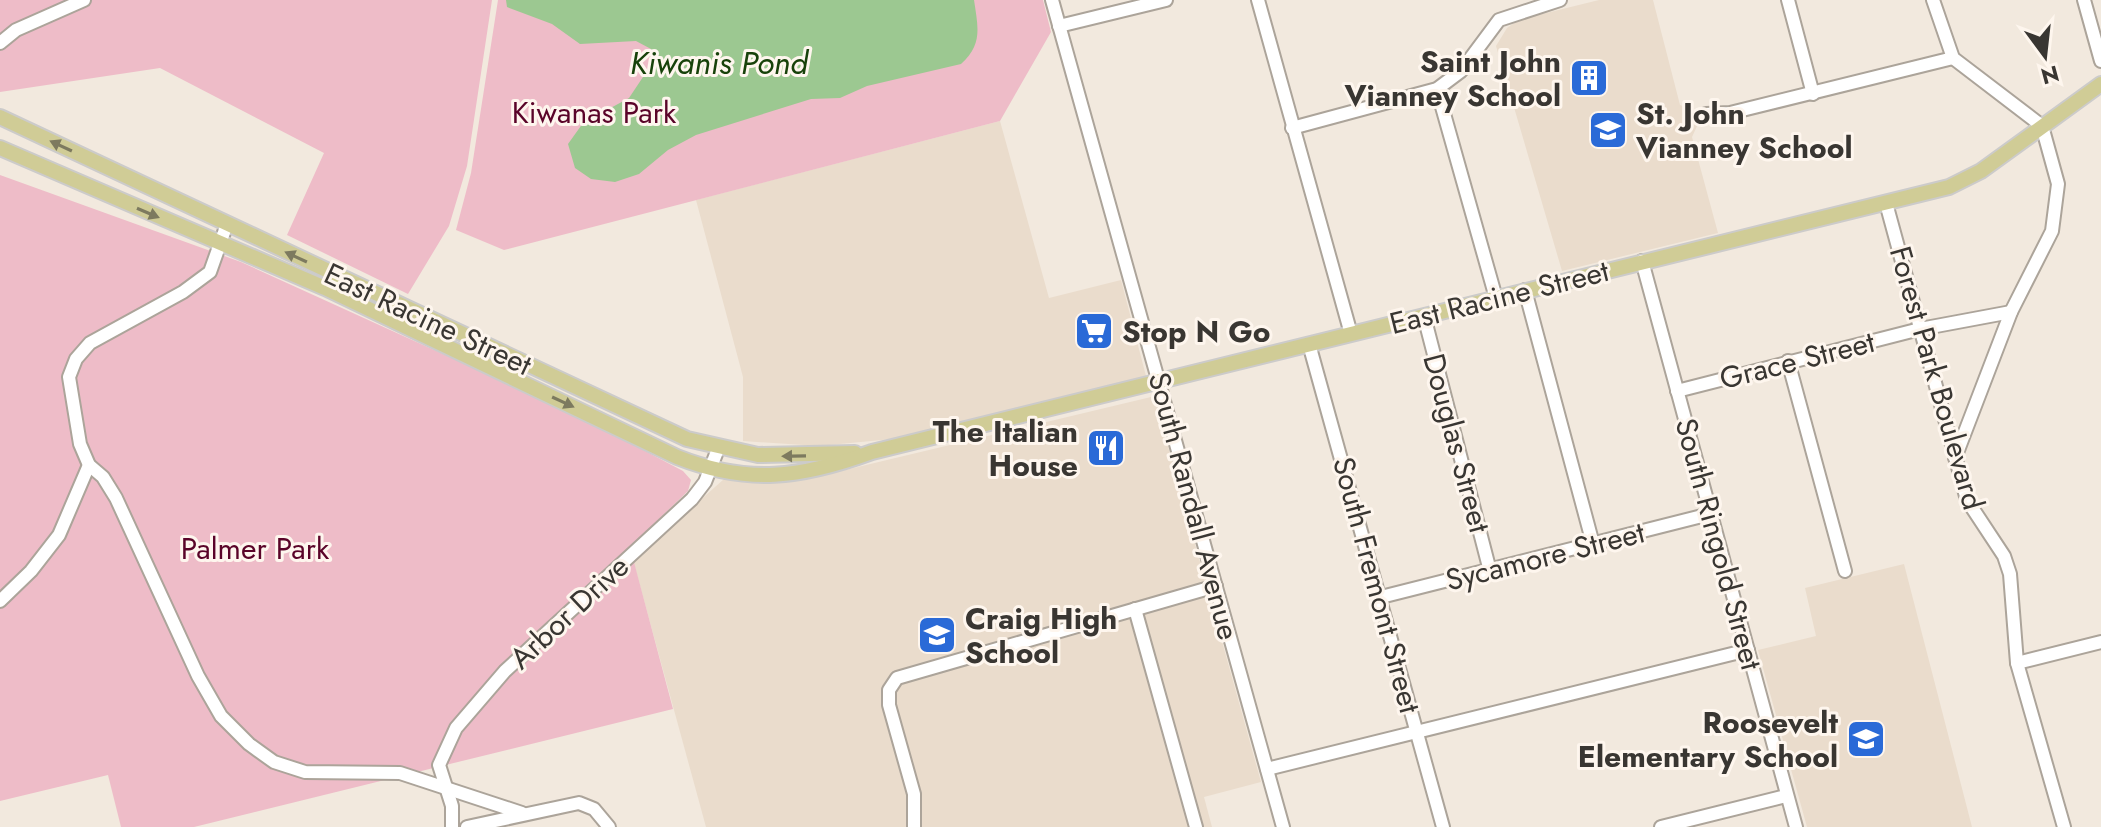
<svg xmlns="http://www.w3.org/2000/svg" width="2101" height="827" font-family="Jost,sans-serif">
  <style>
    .built { fill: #eadccc }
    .green { fill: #eebcc8 }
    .water { fill: #9cc891 }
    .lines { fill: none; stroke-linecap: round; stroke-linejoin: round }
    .minor-casing { stroke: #aca49a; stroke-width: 16 }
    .major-casing { stroke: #cccbca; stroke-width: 18 }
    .minor { stroke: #fff; stroke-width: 12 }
    .major { stroke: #d0cc96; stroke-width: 14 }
    .oneway { fill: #7d7a5f }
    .labels { text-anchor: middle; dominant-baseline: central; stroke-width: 6; stroke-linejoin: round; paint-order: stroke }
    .poi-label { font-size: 30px; font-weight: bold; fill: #393632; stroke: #fef6ee; text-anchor: end }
    .park-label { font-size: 30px; fill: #5a0429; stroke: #fef6ee }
    .street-label { font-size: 30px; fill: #393632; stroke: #fef6ee }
    .water-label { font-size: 32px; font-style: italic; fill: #17420a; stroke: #fef6ee }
  </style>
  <rect width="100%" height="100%" fill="#f2e9de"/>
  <g class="built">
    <polygon points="1599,0 1653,0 1680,105 1693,110 1698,124 1692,137 1718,233 1562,271 1496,46 1507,28 1518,20"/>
    <polygon points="1000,121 1049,298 1121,280 1146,376 892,439 819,446 743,441 743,377 696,200"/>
    <polygon points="1151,397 1157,407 1261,782 1204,797 1212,827 706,827 633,560 724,479 784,481 820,476"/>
    <polygon points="1904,564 1972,827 1807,827 1758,650 1816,636 1805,588"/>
  </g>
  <g class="green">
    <polygon points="0,0 492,0 467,166 449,226 408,294 287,235 324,153 160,68 0,92"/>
    <polygon points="498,0 1043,0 1051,32 1000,121 504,250 456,230 471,173"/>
    <polygon points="0,175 241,262 577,415 683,471 691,480 688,491 630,547 673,709 194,827 121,827 108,775 0,801"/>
  </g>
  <path class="water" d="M506,0H974C978,27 983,44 961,64L867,86L840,98L811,99L696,135L668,150L639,174L615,182L591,179L575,168L568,144L583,123L629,98L653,62L651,49L636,41L580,44L552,24L507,7Z"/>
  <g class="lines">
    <g class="minor-casing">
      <g id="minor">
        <polyline points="1052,0 1283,827"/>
        <polyline points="1258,0 1351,334"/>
        <polyline points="1788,0 1813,94"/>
        <polyline points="1933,0 1953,58 2042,126 2058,184 2052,231 2011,312 1955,458"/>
        <polyline points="2084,0 2101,61"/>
        <polyline points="1059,26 1166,0"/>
        <polyline points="0,43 16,30 84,0"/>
        <polyline points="1437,89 1496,298"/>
        <polyline points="1706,114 1730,113 1953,58"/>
        <polyline points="1292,128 1437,89 1461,71 1499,20 1560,0"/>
        <polyline points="1886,203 1967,500 2004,556 2010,574 2017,663 2064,827"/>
        <polyline points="227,224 210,272 183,292 90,343 76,359 69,377 80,444 89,465 103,477 116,498 198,676 221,716 249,744 274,762 305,772 400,773 522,813"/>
        <polyline points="1642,261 1796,827"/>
        <polyline points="1525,290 1593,544"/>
        <polyline points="1424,316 1490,571"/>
        <polyline points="1309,344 1443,827"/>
        <polyline points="1788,361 1845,571"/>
        <polyline points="1677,391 1920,329 2011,312"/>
        <polyline points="1381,597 1710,514"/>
        <polyline points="0,601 31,571 59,535 89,465"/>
        <polyline points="1135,609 1196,827"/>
        <polyline points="2017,663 2101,642"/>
        <polyline points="1267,769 1748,650"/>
        <polyline points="452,827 452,806 439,765 456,728 505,671 692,499 705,482 718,449"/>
        <polyline points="467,827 579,803 594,809 609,827"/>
        <polyline points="914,827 914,794 889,705 889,690 897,678 1216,586"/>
        <polyline points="1661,827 1786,796"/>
      </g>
    </g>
    <g class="major-casing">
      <g id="major">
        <polyline points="0,117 687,439 758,455 855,453"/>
        <path d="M0,148L325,288L677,457C748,485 801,478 872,452L1949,187L1981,171L2101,84"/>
      </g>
    </g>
    <use href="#minor" class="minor"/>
    <use href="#major" class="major"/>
  </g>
  <defs><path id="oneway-solid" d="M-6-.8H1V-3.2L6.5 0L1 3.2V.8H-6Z" transform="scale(2)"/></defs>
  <g class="oneway">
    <use href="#oneway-solid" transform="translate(61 146) rotate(-155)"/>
    <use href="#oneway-solid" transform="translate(148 213) rotate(23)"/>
    <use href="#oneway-solid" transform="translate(296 257) rotate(-155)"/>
    <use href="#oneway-solid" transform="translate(563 402) rotate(25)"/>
    <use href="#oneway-solid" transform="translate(794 456) rotate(179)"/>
  </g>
  <defs>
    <g id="building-square" transform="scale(2)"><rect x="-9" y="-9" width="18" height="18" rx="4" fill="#2a6ad7" stroke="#fef6ee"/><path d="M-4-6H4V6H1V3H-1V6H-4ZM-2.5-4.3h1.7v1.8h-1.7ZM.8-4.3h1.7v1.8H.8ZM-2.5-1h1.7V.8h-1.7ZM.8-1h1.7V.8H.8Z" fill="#fff"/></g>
    <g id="school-square" transform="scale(2)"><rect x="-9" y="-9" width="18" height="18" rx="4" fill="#2a6ad7" stroke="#fef6ee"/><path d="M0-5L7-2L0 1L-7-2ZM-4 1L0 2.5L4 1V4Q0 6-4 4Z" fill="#fff"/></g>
    <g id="supermarket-square" transform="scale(2)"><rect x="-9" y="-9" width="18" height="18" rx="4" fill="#2a6ad7" stroke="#fef6ee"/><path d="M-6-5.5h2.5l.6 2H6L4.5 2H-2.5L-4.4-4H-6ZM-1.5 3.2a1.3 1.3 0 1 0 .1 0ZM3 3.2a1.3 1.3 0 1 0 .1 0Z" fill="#fff"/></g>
    <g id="restaurant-square" transform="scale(2)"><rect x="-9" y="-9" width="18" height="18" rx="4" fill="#2a6ad7" stroke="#fef6ee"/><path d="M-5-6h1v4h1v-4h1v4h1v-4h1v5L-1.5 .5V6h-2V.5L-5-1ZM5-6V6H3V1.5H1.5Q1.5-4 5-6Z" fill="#fff"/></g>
  </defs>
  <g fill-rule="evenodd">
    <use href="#building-square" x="1589" y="78"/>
    <use href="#school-square" x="1608" y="130"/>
    <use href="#supermarket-square" x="1094" y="331"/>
    <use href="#restaurant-square" x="1106" y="448"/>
    <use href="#school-square" x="937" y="635"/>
    <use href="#school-square" x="1866" y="739"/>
  </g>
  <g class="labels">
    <g class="poi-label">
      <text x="1561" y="61">Saint John<tspan x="1561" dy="34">Vianney School</tspan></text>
      <text x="1636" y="113" text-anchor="start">St. John<tspan x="1636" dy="34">Vianney School</tspan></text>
      <text x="1122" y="331" text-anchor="start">Stop N Go</text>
      <text x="1078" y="431">The Italian<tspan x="1078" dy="34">House</tspan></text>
      <text x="965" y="618" text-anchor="start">Craig High<tspan x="965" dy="34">School</tspan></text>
      <text x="1838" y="722">Roosevelt<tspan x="1838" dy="34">Elementary School</tspan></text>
    </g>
    <g class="park-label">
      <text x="594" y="112">Kiwanas Park</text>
      <text x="255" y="548">Palmer Park</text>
    </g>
    <g class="street-label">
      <text transform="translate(1499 297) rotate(-14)">East Racine Street</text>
      <text transform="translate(428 319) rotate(25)">East Racine Street</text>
      <text transform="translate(1797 360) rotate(-14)">Grace Street</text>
      <text transform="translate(1937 378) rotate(74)">Forest Park Boulevard</text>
      <text transform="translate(1457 443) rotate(75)">Douglas Street</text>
      <text transform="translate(1194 506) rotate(75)">South Randall Avenue</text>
      <text transform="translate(1719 544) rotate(75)">South Ringold Street</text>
      <text transform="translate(1545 556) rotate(-14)">Sycamore Street</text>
      <text transform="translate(1377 585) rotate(75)">South Fremont Street</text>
      <text transform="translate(569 612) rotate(-43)">Arbor Drive</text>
    </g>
    <g class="water-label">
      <text x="719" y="63">Kiwanis Pond</text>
    </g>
  </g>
  <g transform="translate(2045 56) rotate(165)" stroke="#fef6ee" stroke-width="6" paint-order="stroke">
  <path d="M0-6L14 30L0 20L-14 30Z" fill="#393632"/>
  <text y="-12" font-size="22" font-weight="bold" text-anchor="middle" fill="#393632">N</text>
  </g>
</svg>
